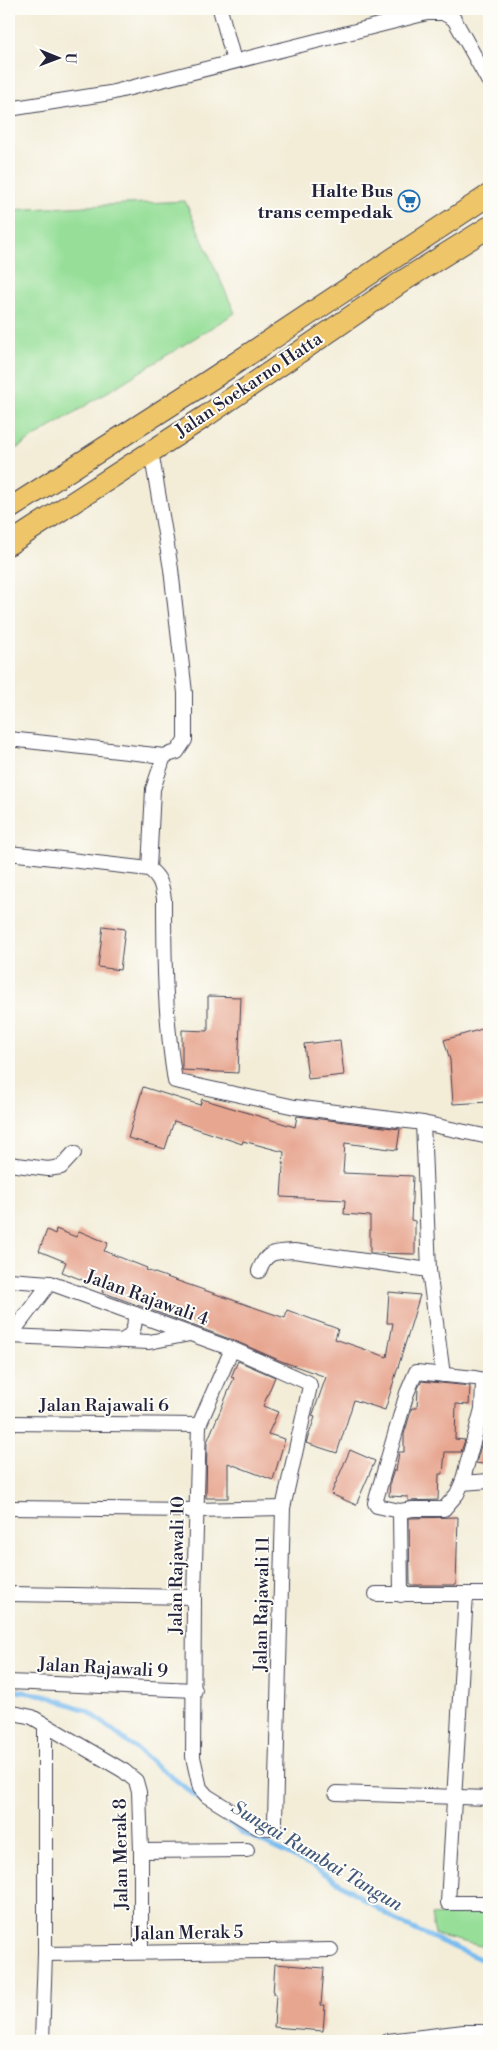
<svg xmlns="http://www.w3.org/2000/svg" width="498" height="2050" font-family="'Libre Bodoni',serif">
  <style>
    .green { fill: #97df99; stroke: #5c806a }
    .lines { fill: none; stroke-linecap: round; stroke-linejoin: round }
    .stream { stroke: #7abcef; stroke-width: 5 }
    .building { fill: #e7a690 }
    .street-casing { stroke: #414053; stroke-width: 16 }
    .primary-casing { stroke: #414053; stroke-width: 23 }
    .street { stroke: #fff; stroke-width: 14 }
    .primary { stroke: #eec569; stroke-width: 21 }
    .labels { text-anchor: middle; dominant-baseline: central; stroke-width: 4; stroke-linejoin: round; paint-order: stroke }
    .poi-label { font-size: 18px; font-weight: bold; fill: #22223b; stroke: #fdfcf7; text-anchor: end }
    .street-label { font-size: 18px; fill: #22223b; stroke: #fdfcf7 }
    .water-label { font-size: 19px; font-style: italic; fill: #41587a; stroke: #fdfcf7 }
  </style>
  <rect width="100%" height="100%" fill="#fdfcf7"/>
  <filter id="ink" filterUnits="userSpaceOnUse"><feTurbulence type="fractalNoise" baseFrequency=".02" numOctaves="2"/><feDisplacementMap in="SourceGraphic" scale="10" xChannelSelector="R" yChannelSelector="G"/><feConvolveMatrix kernelMatrix="1 2 1 2 8 2 1 2 1" color-interpolation-filters="sRGB"/></filter>
  <filter id="wash" filterUnits="userSpaceOnUse"><feTurbulence type="fractalNoise" baseFrequency=".0096" numOctaves="4" result="noise"/><feDisplacementMap in="SourceGraphic" scale="20" xChannelSelector="R" yChannelSelector="G"/><feGaussianBlur stdDeviation="1.12" result="paint"/><feColorMatrix in="noise" values="0 0 0 0 0 0 0 0 0 0 0 0 0 0 0 0 0 1.4 0 .05"/><feComposite in="paint" operator="in"/></filter>
  <g filter="url(#wash)">
    <rect width="100%" height="100%" fill="#f3edd8"/>
    <g class="green">
      <polygon points="185,201 235,313 9,453 9,210"/>
      <polygon points="489,1910 489,1948 435,1935 431,1915"/>
    </g>
    <g class="lines">
      <polyline class="stream" points="9,1690 44,1695 88,1711 243,1833 313,1866 402,1924 489,1963"/>
    </g>
    <g id="blocks">
      <g class="building">
        <polygon points="103,926 125,929 120,970 98,967"/>
        <polygon points="208,996 241,997 238,1073 182,1070 182,1030 208,1031"/>
        <polygon points="489,1027 489,1102 453,1104 450,1060 444,1040"/>
        <polygon points="340,1040 344,1075 308,1079 304,1044"/>
        <polygon points="143,1087 200,1105 202,1099 295,1127 297,1116 400,1129 397,1150 345,1143 343,1173 413,1176 411,1220 415,1221 415,1254 370,1253 370,1216 344,1214 345,1200 281,1197 284,1152 243,1141 242,1144 174,1121 165,1149 128,1138"/>
        <polygon points="56,1229 76,1237 79,1231 108,1243 104,1251 147,1268 146,1270 285,1318 287,1310 338,1329 335,1339 387,1357 393,1323 387,1323 389,1292 420,1295 385,1410 354,1400 337,1453 306,1443 315,1417 312,1416 313,1414 326,1377 281,1361 235,1341 102,1292 103,1288 62,1272 66,1262 39,1251 47,1230 55,1234"/>
        <polygon points="238,1361 275,1377 263,1406 278,1412 268,1434 285,1439 273,1480 228,1463 228,1498 206,1498 207,1442 234,1378 231,1377"/>
        <polygon points="422,1381 470,1386 469,1405 456,1404 455,1439 465,1440 461,1452 445,1452 443,1474 439,1474 438,1500 408,1501 408,1497 389,1496 390,1482 394,1470 396,1471 399,1452 404,1452 404,1434 412,1408 417,1408 418,1388"/>
        <polygon points="482,1442 489,1442 489,1465 476,1463"/>
        <polygon points="350,1450 375,1461 356,1505 331,1494"/>
        <polygon points="458,1517 456,1585 410,1585 409,1518"/>
        <polygon points="275,1964 324,1968 321,2005 325,2005 323,2031 274,2027 276,1994 273,1994"/>
      </g>
    </g>
  </g>
  <g filter="url(#ink)">
    <use href="#blocks" fill-opacity="0" stroke="#414053" stroke-width="1"/>
    <g class="lines">
      <g class="street-casing">
        <g id="street">
          <polyline points="220,9 234,61"/>
          <polyline points="9,109 110,93 427,13 443,13 454,19 489,82"/>
          <polyline points="9,739 164,756 177,752 185,740 185,693 171,569 151,451"/>
          <path d="M9,853L149,869C160,877 162,885 164,899C164,960 165,1020 175,1081L295,1107L423,1123L489,1137"/>
          <polyline points="149,869 153,789 164,756"/>
          <polyline points="423,1123 429,1270 443,1375"/>
          <polyline points="9,1164 48,1169 61,1167 74,1153"/>
          <path d="M259,1271C266,1251 275,1252 294,1251L429,1270"/>
          <polyline points="9,1280 50,1283 232,1349 309,1383 310,1386 283,1508 275,1821 273,1826 269,1828 257,1827 207,1796 200,1788 193,1757 194,1597 199,1425 232,1349"/>
          <polyline points="9,1336 149,1342 190,1334"/>
          <polyline points="9,1337 50,1283"/>
          <path d="M124,1340C134,1333 135,1327 135,1314"/>
          <polyline points="9,1423 199,1425"/>
          <polyline points="9,1508 196,1510 283,1508"/>
          <polyline points="400,1511 413,1509 444,1509 457,1494 462,1483"/>
          <polyline points="9,1594 194,1597"/>
          <polyline points="376,1594 489,1594"/>
          <polyline points="466,1594 448,1903 489,1903"/>
          <polyline points="401,1595 400,1511 377,1506 375,1503 407,1393 416,1372 475,1378 480,1379 483,1383 482,1409 462,1483 489,1481"/>
          <polyline points="9,1682 195,1690"/>
          <polyline points="9,1712 32,1717 124,1771 136,1781 139,1792 141,1851 141,1952"/>
          <polyline points="336,1793 489,1798"/>
          <polyline points="141,1851 247,1850"/>
          <polyline points="45,1954 331,1950"/>
          <polyline points="42,2041 45,1954 45,1725"/>
          <polyline points="388,2041 464,2032 489,2032"/>
        </g>
      </g>
      <g class="primary-casing">
        <g id="primary">
          <polyline points="9,509 210,380 489,195"/>
          <polyline points="9,544 206,416 406,279 489,227"/>
        </g>
      </g>
      <use href="#street" class="street"/>
      <use href="#primary" class="primary"/>
    </g>
  </g>
  <defs>
    <g id="supermarket-ring" transform="scale(1.125)"><circle r="9.5" fill="#fdfcf7" stroke="#1f6fb2" stroke-width="1.5"/><path d="M-6-5.5h2.5l.6 2H6L4.5 2H-2.5L-4.4-4H-6ZM-1.5 3.2a1.3 1.3 0 1 0 .1 0ZM3 3.2a1.3 1.3 0 1 0 .1 0Z" fill="#1f6fb2"/></g>
  </defs>
  <g fill-rule="evenodd">
    <use href="#supermarket-ring" x="409" y="201"/>
  </g>
  <g class="labels">
    <g class="poi-label">
      <text x="393" y="191">Halte Bus<tspan x="393" dy="21">trans cempedak</tspan></text>
    </g>
    <g class="street-label">
      <text transform="translate(249 385) rotate(-34)">Jalan Soekarno Hatta</text>
      <text transform="translate(147 1298) rotate(20)">Jalan Rajawali 4</text>
      <text x="104" y="1405">Jalan Rajawali 6</text>
      <text transform="translate(177 1565) rotate(-89)">Jalan Rajawali 10</text>
      <text transform="translate(262 1604) rotate(-89)">Jalan Rajawali 11</text>
      <text transform="translate(103 1668) rotate(3)">Jalan Rajawali 9</text>
      <text transform="translate(121 1854) rotate(-91)">Jalan Merak 8</text>
      <text transform="translate(188 1933) rotate(-1)">Jalan Merak 5</text>
    </g>
    <g class="water-label">
      <text transform="translate(317 1856) rotate(31)">Sungai Rumbai Tangun</text>
    </g>
  </g>
  <rect width="498" height="2050" fill="none" stroke="#fdfcf7" stroke-width="30"/>
  <g transform="translate(58 58) rotate(91)" stroke="#fdfcf7" stroke-width="4" paint-order="stroke">
  <path d="M0-4L9 19L0 12L-9 19Z" fill="#22223b"/>
  <text y="-8" font-size="14" font-weight="bold" text-anchor="middle" fill="#22223b">U</text>
  </g>
</svg>
